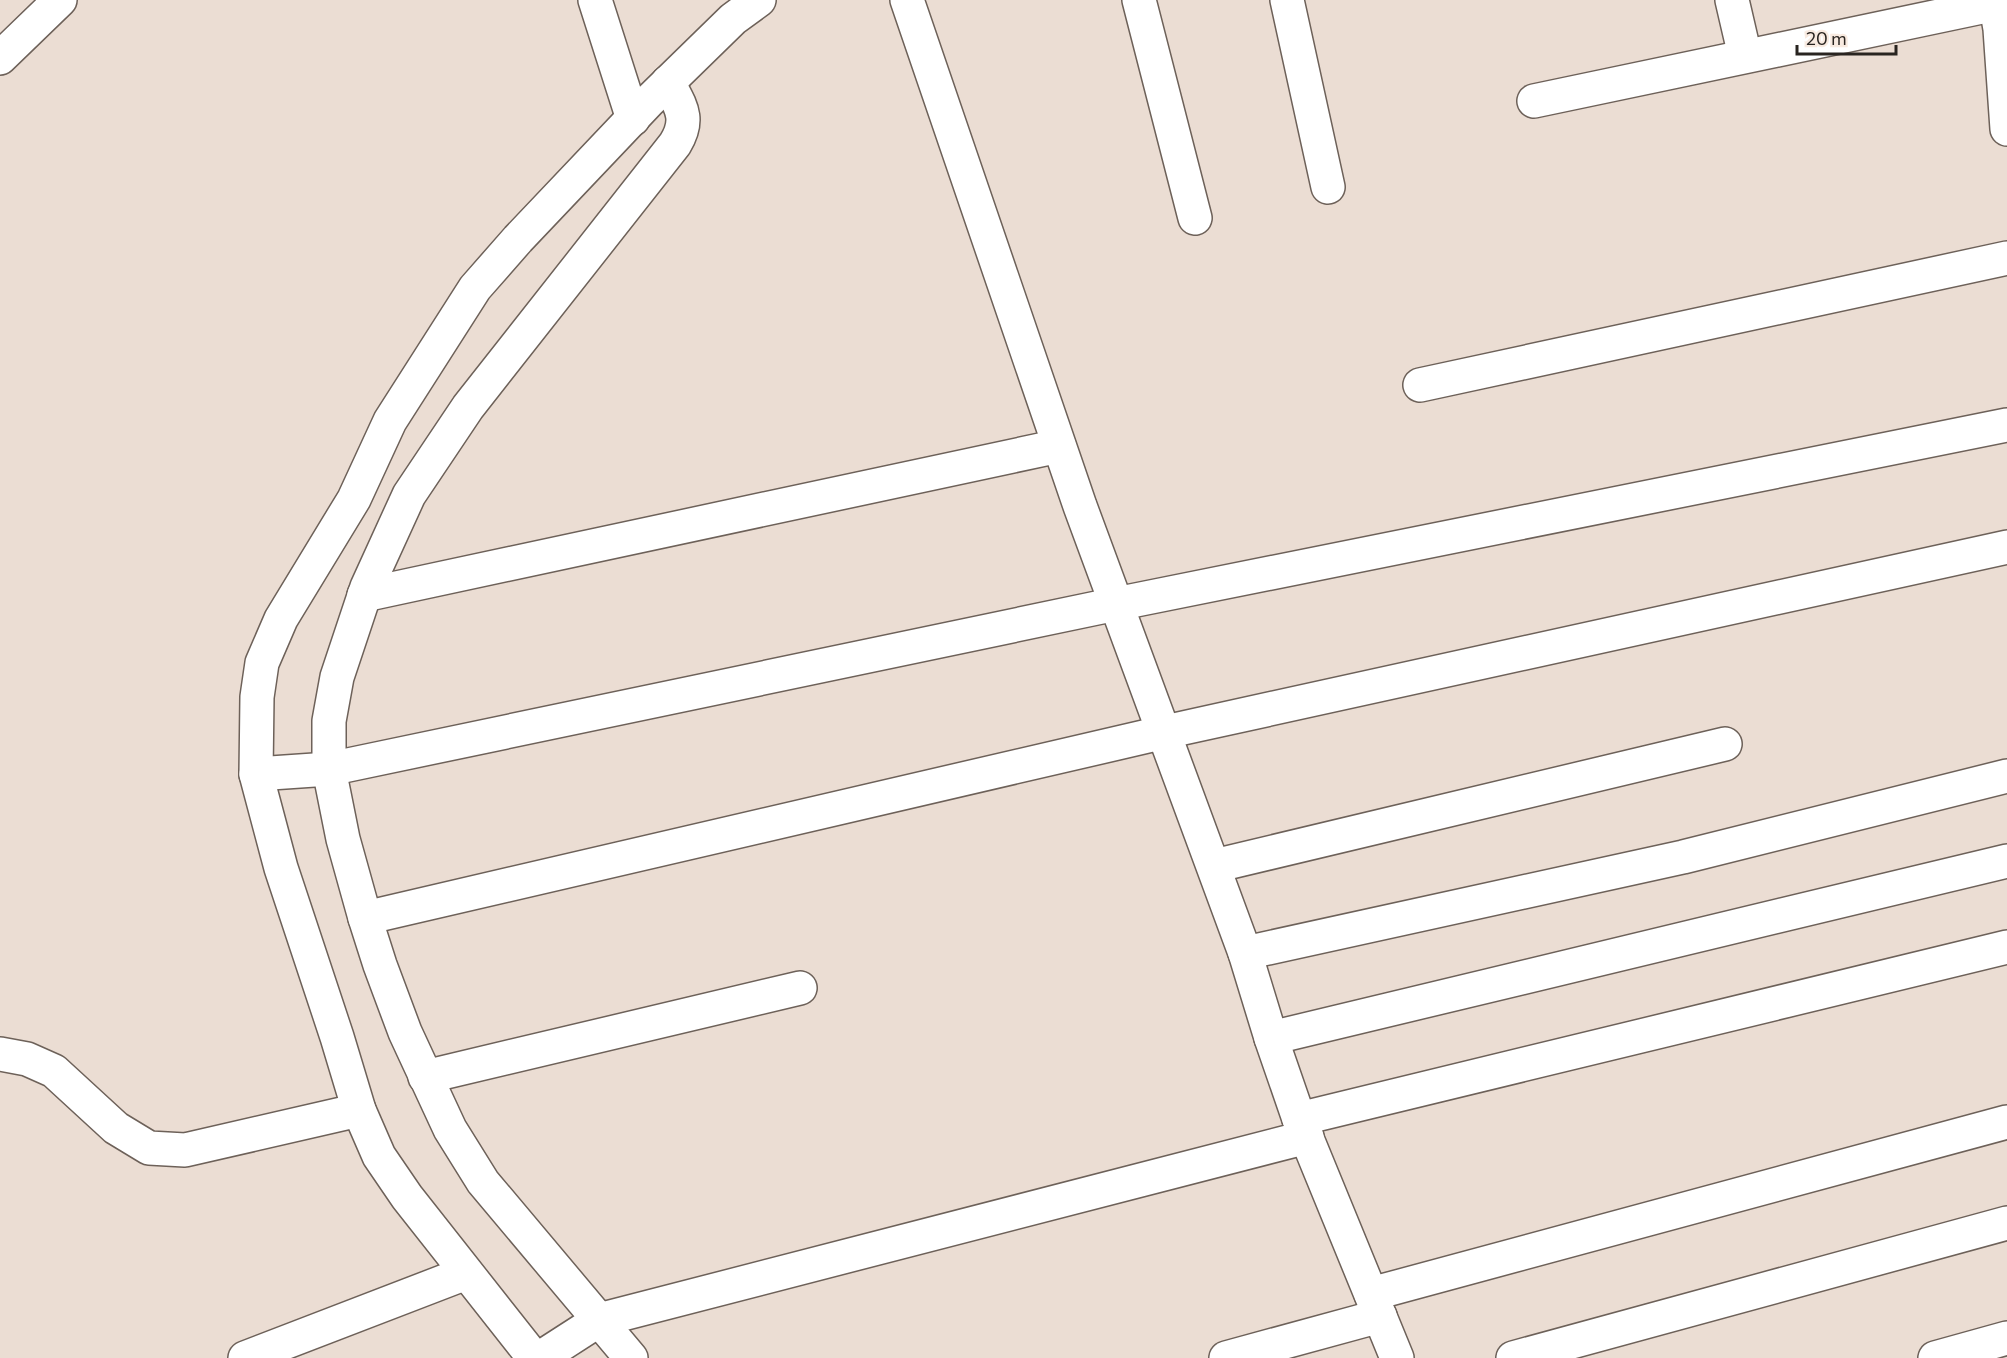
<svg xmlns="http://www.w3.org/2000/svg" width="2007" height="1358" font-family="Commissioner,sans-serif">
  <style>
    .lines { fill: none; stroke-linecap: round; stroke-linejoin: round }
    .street-casing { stroke: #6d6159; stroke-width: 36 }
    .primary-casing { stroke: #6d6159; stroke-width: 36 }
    .street { stroke: #fff; stroke-width: 33 }
    .primary { stroke: #fff; stroke-width: 33 }
  </style>
  <rect width="100%" height="100%" fill="#ebddd3"/>
  <g class="lines">
    <g class="street-casing">
      <g id="street">
        <polyline points="595,0 633,119"/>
        <polyline points="1139,0 1195,218"/>
        <polyline points="1287,0 1328,187"/>
        <polyline points="1732,0 1745,56"/>
        <polyline points="1995,0 2000,29 2007,129"/>
        <polyline points="0,58 60,0"/>
        <polyline points="1534,101 1996,4"/>
        <polyline points="1420,385 2007,258"/>
        <polyline points="364,595 1059,446"/>
        <polyline points="256,774 329,769 1116,604 2007,425"/>
        <polyline points="1214,866 1725,744"/>
        <polyline points="365,918 1165,732 2007,547"/>
        <polyline points="1245,953 1683,857 2007,776"/>
        <polyline points="1271,1038 2007,861"/>
        <polyline points="0,1054 27,1059 54,1071 116,1128 149,1148 185,1150 359,1110"/>
        <polyline points="425,1077 800,988"/>
        <polyline points="1299,1119 2007,947"/>
        <polyline points="1371,1294 2007,1122"/>
        <polyline points="245,1358 466,1273"/>
        <polyline points="534,1358 407,1197 379,1156 359,1110 337,1037 281,868 256,774 257,697 262,663 281,619 354,499 390,421 475,288 518,239 649,101 733,19 759,0"/>
        <polyline points="540,1358 599,1320 1307,1137"/>
        <path d="M631,1358L483,1182L450,1129L405,1032L380,965L365,918L343,839L329,769V721L337,677L367,587L409,495L468,407L675,144C691,118 680,106 668,82"/>
        <polyline points="1226,1358 1380,1316"/>
        <polyline points="1513,1358 2007,1223"/>
        <polyline points="1935,1358 2007,1338"/>
      </g>
    </g>
    <g class="primary-casing">
      <polyline id="primary" points="907,0 1080,506 1245,953 1271,1038 1299,1119 1397,1358"/>
    </g>
    <use href="#street" class="street"/>
    <use href="#primary" class="primary"/>
  </g>
  <path d="M1797 45v9h99v-9" fill="none" stroke="#292420" stroke-width="3"/>
  <text x="1806" y="45" font-size="18" fill="#292420" stroke="#f8eae0" stroke-width="4.5" paint-order="stroke">20 m</text>
</svg>
